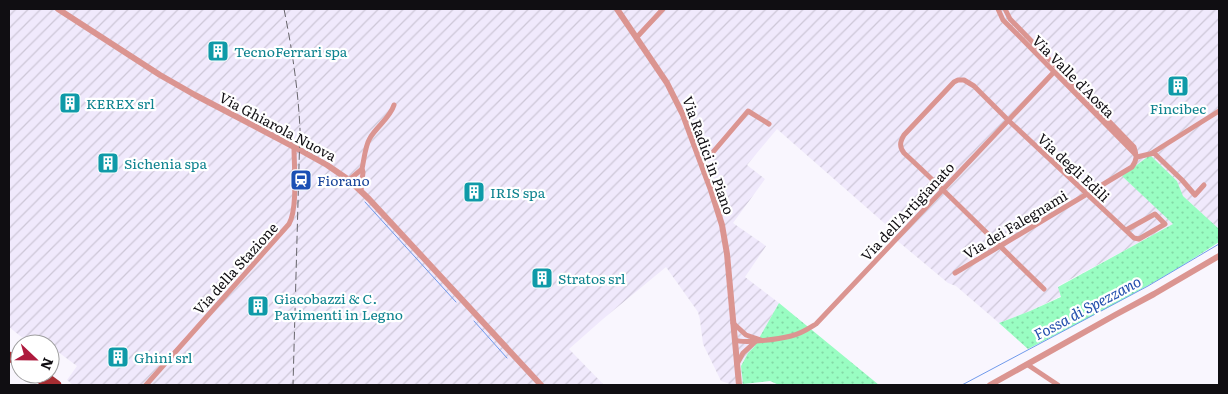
<svg xmlns="http://www.w3.org/2000/svg" width="1228" height="394" font-family="Literata,serif">
  <style>
    .industrial { fill: url(#industrial-furrows) }
    .grass { fill: url(#grass-dots) }
    .lines { fill: none; stroke-linecap: round; stroke-linejoin: round }
    .stream { stroke: #709aec; stroke-width: 1 }
    .minor { stroke: #db9591; stroke-width: 5 }
    .tertiary { stroke: #db9591; stroke-width: 6 }
    .trunk { stroke: #a62d32; stroke-width: 9 }
    .rail { stroke: #67656b; stroke-width: 1; stroke-dasharray: 8 4; stroke-linecap: butt }
    .labels { text-anchor: middle; dominant-baseline: central; stroke-width: 4.5; stroke-linejoin: round; paint-order: stroke }
    .culture-label { font-size: 14px; fill: #0d838f; stroke: #fff; text-anchor: start }
    .street-label { font-size: 14px; fill: #100e12; stroke: #fff }
    .transit-label { font-size: 14px; fill: #164399; stroke: #fff; text-anchor: start }
    .water-label { font-size: 15px; font-style: italic; fill: #224ead; stroke: #fff }
  </style>
  <defs>
    <pattern id="industrial-furrows" width="10" height="10" patternUnits="userSpaceOnUse" patternTransform="scale(1.25)"><rect width="10" height="10" fill="#f0e9fc"/><path d="M-1 1l2-2M0 10L10 0M9 11l2-2" fill="none" stroke="#cdc7d7"/></pattern>
    <pattern id="grass-dots" width="8" height="8" patternUnits="userSpaceOnUse" patternTransform="scale(1.25)"><rect width="8" height="8" fill="#99fdc2"/><path d="M2 2h.1M6 6h.1" fill="none" stroke="#83d8a6" stroke-width="1.8" stroke-linecap="round"/></pattern>
  </defs>
  <rect width="100%" height="100%" fill="#f9f6fe"/>
  <polygon class="industrial" points="9,9 1219,9 1219,229 1183,196 1177,181 1150,155 1123,176 1174,224 1058,286 1061,296 1030,311 999,323 956,286 948,283 894,238 891,229 777,129 747,165 765,179 733,223 766,246 745,277 779,303 754,347 748,353 741,365 743,384 733,385 721,381 703,344 700,320 698,312 666,267 603,319 569,349 604,385 73,385 67,380 77,366 50,346 50,344 47,344 35,335 29,343 9,327"/>
  <g class="grass">
    <path d="M1150,155L1177,181L1183,196L1219,229V242C1159,282 1093,316 1028,349L999,323L1030,311L1061,297L1058,287L1173,224L1122,176Z"/>
    <polygon points="779,303 879,385 779,385 770,381 743,384 741,366 748,353 754,347"/>
  </g>
  <g class="lines">
    <g class="stream">
      <polyline points="365,202 456,302"/>
      <polyline points="474,321 507,358"/>
      <polyline points="962,385 1148,286 1219,244"/>
    </g>
    <g class="minor">
      <polyline points="998,9 1003,20 1018,35 1135,154"/>
      <polyline points="637,37 663,9"/>
      <polyline points="1152,153 1219,111"/>
      <polyline points="1137,157 1154,153 1182,180 1195,195 1204,185"/>
      <polyline points="701,162 708,158 748,111 769,124"/>
      <polyline points="349,180 362,169"/>
      <path d="M361,191L363,172L362,169C364,160 365,146 370,138C377,126 390,118 394,105"/>
      <path d="M955,273L1132,167C1137,160 1137,156 1134,147L1010,19L1005,9"/>
      <path d="M1044,289C997,244 952,197 904,153C899,146 900,142 904,135L954,82L958,80H964L974,86L1008,120L1134,238L1139,239L1165,224L1155,214L1126,230"/>
      <polyline points="733,323 746,335 761,340"/>
      <path d="M735,340C744,344 780,339 791,336C801,334 808,329 816,324L1054,72"/>
      <polyline points="737,364 743,353 755,342"/>
      <polyline points="1028,365 1058,385"/>
      <path d="M146,385L289,224C298,208 294,166 294,147"/>
    </g>
    <g class="tertiary">
      <polyline points="58,9 160,75 195,95 300,150 327,165 349,180 369,199 541,385"/>
      <polyline points="617,9 667,83 683,115 711,190 722,225 727,254 739,385"/>
      <polyline points="990,385 1115,315 1154,294 1219,256"/>
    </g>
    <g class="trunk">
      <polyline points="9,356 20,364"/>
      <polyline points="33,374 47,384"/>
      <polyline points="42,374 57,385"/>
    </g>
    <path class="rail" d="M284,9C292,49 298,88 300,129L293,385"/>
  </g>
  <defs>
    <g id="building-square" transform="scale(1.125)"><rect x="-9" y="-9" width="18" height="18" rx="4" fill="#0f9aa8" stroke="#fff"/><path d="M-4-6H4V6H1V3H-1V6H-4ZM-2.5-4.3h1.7v1.8h-1.7ZM.8-4.3h1.7v1.8H.8ZM-2.5-1h1.7V.8h-1.7ZM.8-1h1.7V.8H.8Z" fill="#fff"/></g>
    <g id="station-square" transform="scale(1.125)"><rect x="-9" y="-9" width="18" height="18" rx="4" fill="#1a4fb4" stroke="#fff"/><path d="M-3-6H3Q5-6 5-4V2Q5 4 3 4L4.5 6H3L1.5 4h-3L-3 6H-4.5L-3 4Q-5 4-5 2V-4Q-5-6-3-6ZM-3.5-4v3h7v-3ZM-3.5 1v1.5H-2V1ZM2 1v1.5H3.5V1Z" fill="#fff"/></g>
  </defs>
  <g fill-rule="evenodd">
    <use href="#building-square" x="218" y="51"/>
    <use href="#building-square" x="1178" y="86"/>
    <use href="#building-square" x="70" y="103"/>
    <use href="#building-square" x="108" y="163"/>
    <use href="#station-square" x="301" y="180"/>
    <use href="#building-square" x="474" y="192"/>
    <use href="#building-square" x="542" y="278"/>
    <use href="#building-square" x="258" y="306"/>
    <use href="#building-square" x="118" y="357"/>
  </g>
  <g class="labels">
    <g class="culture-label">
      <text x="234" y="51">TecnoFerrari spa</text>
      <text x="86" y="103">KEREX srl</text>
      <text x="1178" y="108" text-anchor="middle">Fincibec</text>
      <text x="124" y="163">Sichenia spa</text>
      <text x="490" y="192">IRIS spa</text>
      <text x="558" y="278">Stratos srl</text>
      <text x="274" y="298">Giacobazzi &amp; C.<tspan x="274" dy="16">Pavimenti in Legno</tspan></text>
      <text x="134" y="357">Ghini srl</text>
    </g>
    <g class="street-label">
      <text transform="translate(1074 76) rotate(45)">Via Valle d'Aosta</text>
      <text transform="translate(278 126) rotate(28)">Via Ghiarola Nuova</text>
      <text transform="translate(709 155) rotate(70)">Via Radici in Piano</text>
      <text transform="translate(1074 167) rotate(43)">Via degli Edili</text>
      <text transform="translate(907 211) rotate(-47)">Via dell'Artigianato</text>
      <text transform="translate(1015 224) rotate(-31)">Via dei Falegnami</text>
      <text transform="translate(235 268) rotate(-48)">Via della Stazione</text>
    </g>
    <g class="transit-label">
      <text x="317" y="180">Fiorano</text>
    </g>
    <g class="water-label">
      <text transform="translate(1087 307) rotate(-28)">Fossa di Spezzano</text>
    </g>
  </g>
  <rect width="1228" height="394" fill="none" stroke="#100e12" stroke-width="20"/>
  <g transform="translate(35 359) rotate(112)"><circle r="24" fill="#ffffff" stroke="#9f9fa0"/>
  <path d="M0-4L9 19L0 12L-9 19Z" fill="#ae1a3d"/>
  <text y="-8" font-size="14" font-weight="bold" text-anchor="middle" fill="#100e12">N</text>
  </g>
</svg>
